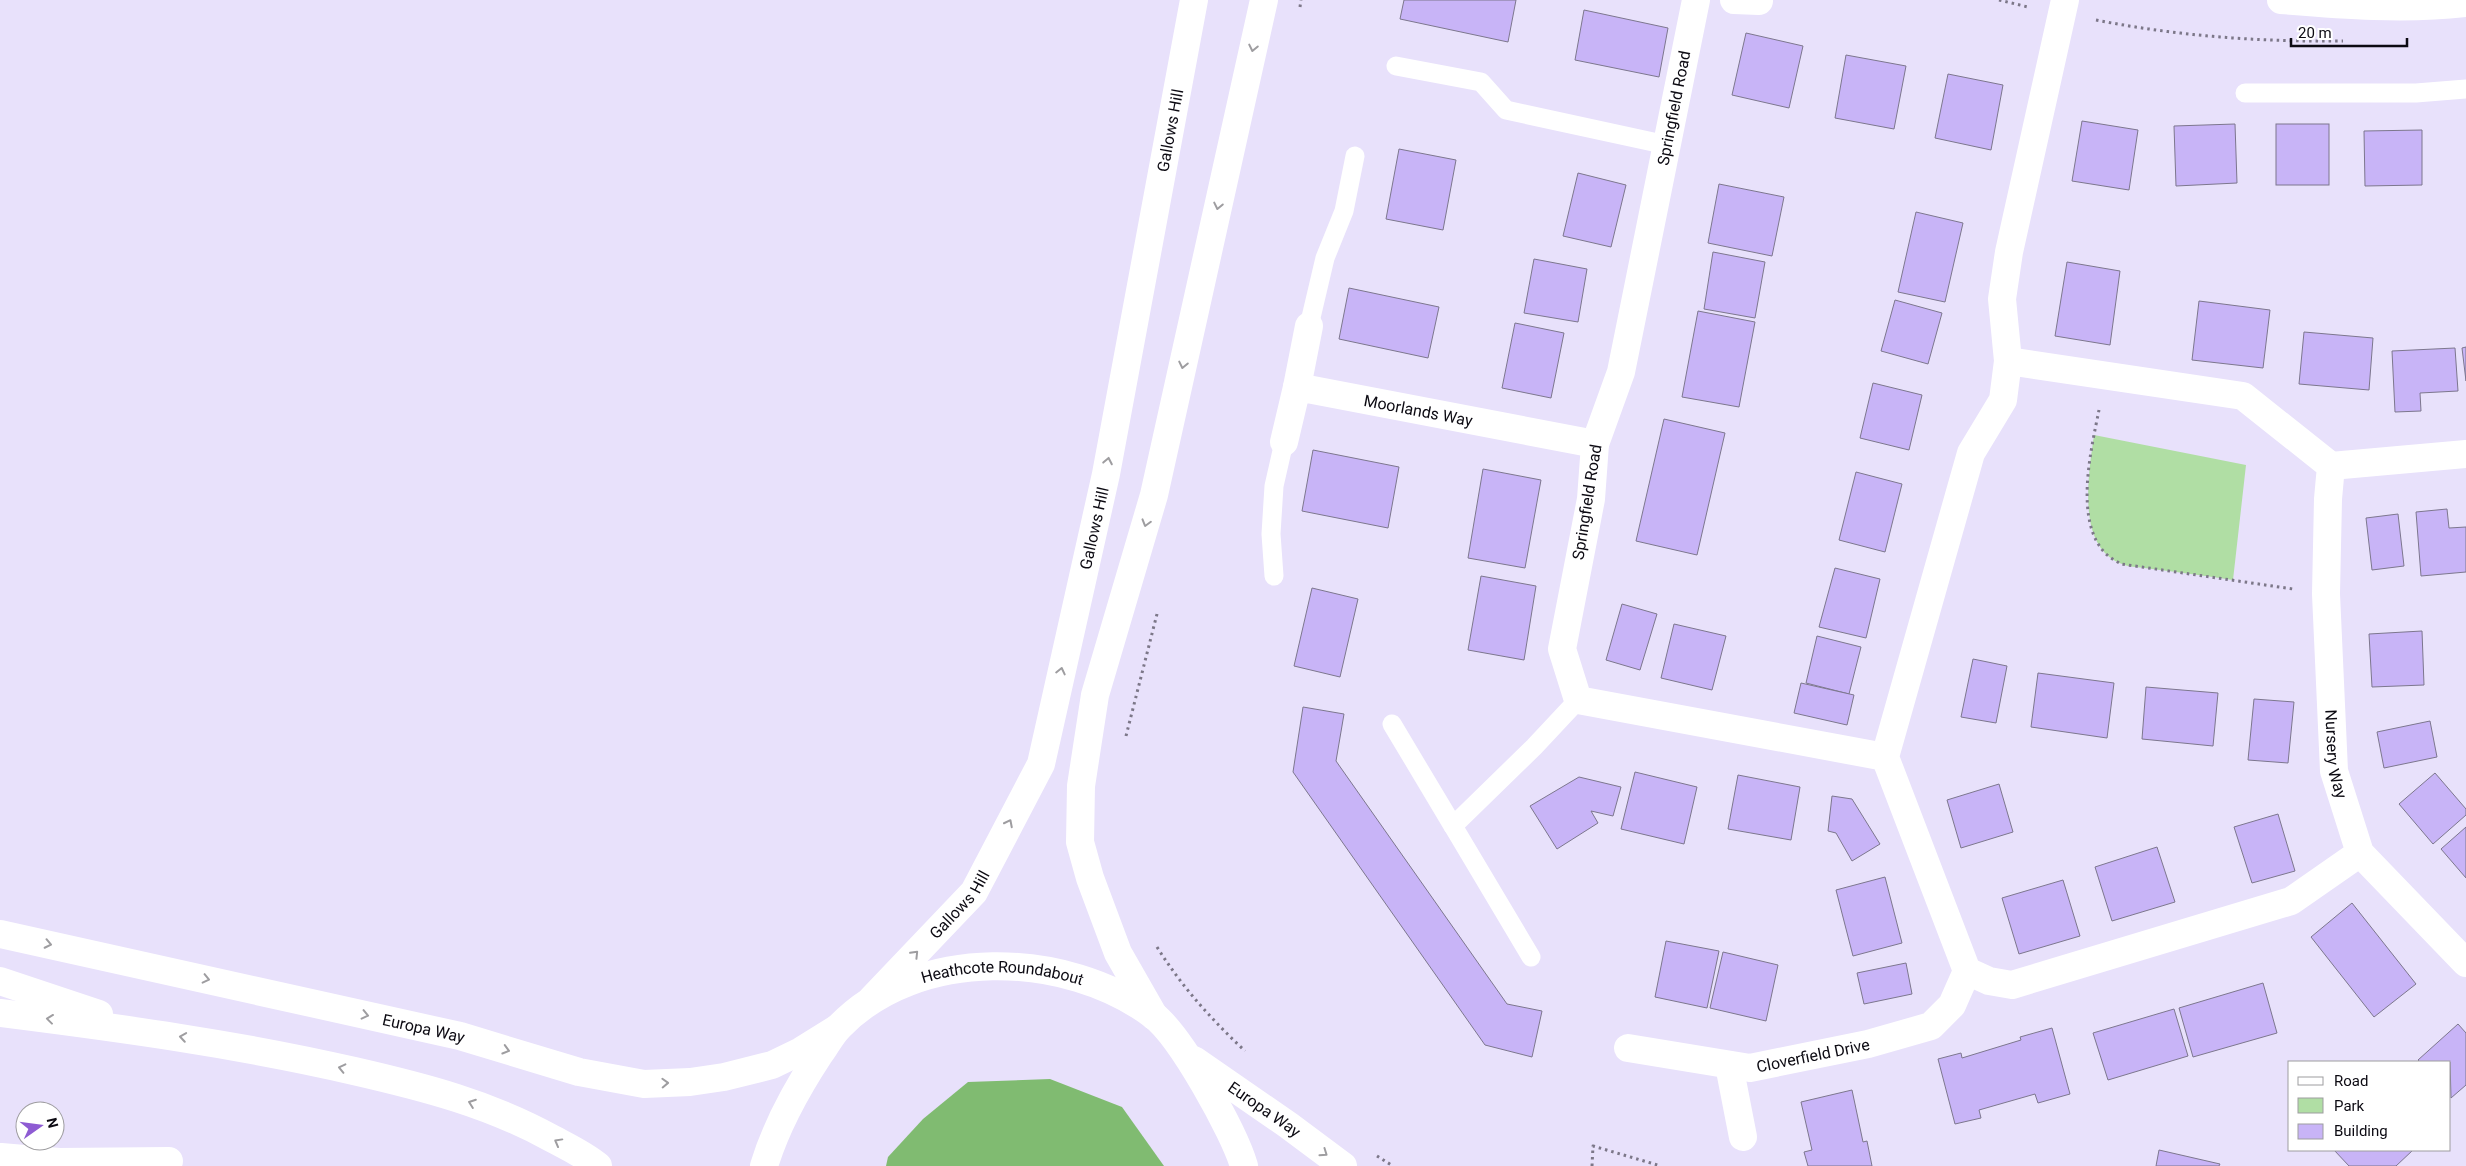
<svg xmlns="http://www.w3.org/2000/svg" width="2466" height="1166" font-family="Roboto,sans-serif">
  <style>
    .green { fill: #b0dea4 }
    .forest { fill: #80bb71 }
    .building { fill: #c8b4f7; stroke: #7d778e }
    .lines { fill: none; stroke-linecap: round; stroke-linejoin: round }
    .path { stroke: #7c7788; stroke-width: 3; stroke-dasharray: 2.5 4; stroke-linecap: butt }
    .lane { stroke: #fff; stroke-width: 19 }
    .street { stroke: #fff; stroke-width: 28 }
    .secondary { stroke: #fff; stroke-width: 28 }
    .highway { stroke: #fff; stroke-width: 28 }
    .oneway { stroke: #9e9da0 }
    .labels { text-anchor: middle; dominant-baseline: central; stroke-width: 4.5; stroke-linejoin: round; paint-order: stroke }
    .street-label { font-size: 16px; fill: #0c0a12; stroke: #fff }
  </style>
  <rect width="100%" height="100%" fill="#e8e1fb"/>
  <path class="green" d="M2094,435L2246,465L2233,580C2206,576 2179,572 2152,569C2143,567 2131,568 2122,564C2075,547 2089,472 2094,435Z"/>
  <polygon class="forest" points="1050,1079 1122,1107 1164,1166 886,1166 888,1157 923,1119 968,1082"/>
  <g class="building">
    <polygon points="1404,0 1516,0 1508,42 1400,19"/>
    <polygon points="1584,10 1668,28 1659,77 1575,60"/>
    <polygon points="1746,33 1803,46 1789,108 1732,95"/>
    <polygon points="1846,55 1906,66 1894,129 1835,118"/>
    <polygon points="1948,74 2003,85 1991,150 1935,138"/>
    <polygon points="2082,121 2138,130 2129,190 2072,181"/>
    <polygon points="2235,124 2237,183 2176,186 2174,126"/>
    <rect x="2276" y="124" width="53" height="61"/>
    <polygon points="2422,130 2422,185 2365,186 2364,131"/>
    <polygon points="1399,149 1456,160 1443,230 1386,219"/>
    <polygon points="1578,173 1626,185 1611,247 1563,236"/>
    <polygon points="1719,184 1784,197 1772,256 1708,243"/>
    <polygon points="1916,212 1963,223 1945,302 1898,292"/>
    <polygon points="1713,252 1765,262 1755,318 1704,309"/>
    <polygon points="1534,259 1587,269 1578,322 1524,313"/>
    <polygon points="2067,262 2120,271 2110,345 2055,336"/>
    <polygon points="1349,288 1439,307 1428,358 1339,339"/>
    <polygon points="1895,300 1942,313 1928,364 1881,351"/>
    <polygon points="2199,301 2270,310 2263,368 2192,360"/>
    <polygon points="1698,311 1755,322 1739,407 1682,397"/>
    <polygon points="1515,323 1564,333 1551,398 1502,388"/>
    <polygon points="2304,332 2373,338 2369,390 2299,384"/>
    <polygon points="2466,347 2466,381 2462,348"/>
    <polygon points="2455,348 2458,391 2420,393 2421,411 2395,412 2392,351"/>
    <polygon points="1873,383 1922,395 1909,450 1860,438"/>
    <polygon points="1664,419 1725,433 1697,555 1636,541"/>
    <polygon points="1313,450 1399,467 1388,528 1302,511"/>
    <polygon points="1483,469 1541,480 1525,568 1468,558"/>
    <polygon points="1856,472 1902,484 1885,552 1839,540"/>
    <polygon points="2447,509 2449,528 2466,527 2466,572 2421,576 2416,512"/>
    <polygon points="2398,514 2404,566 2372,570 2366,518"/>
    <polygon points="1835,568 1880,579 1866,638 1819,627"/>
    <polygon points="1481,576 1536,586 1524,660 1468,650"/>
    <polygon points="1312,588 1358,599 1340,677 1294,666"/>
    <polygon points="1622,604 1657,614 1640,670 1606,660"/>
    <polygon points="1674,624 1726,636 1712,690 1661,678"/>
    <polygon points="2422,631 2424,685 2372,687 2369,634"/>
    <polygon points="1817,636 1861,647 1849,694 1806,683"/>
    <polygon points="1973,659 2007,666 1996,723 1961,717"/>
    <polygon points="2038,673 2114,683 2107,738 2031,727"/>
    <polygon points="1801,683 1854,695 1847,725 1794,713"/>
    <polygon points="2146,687 2218,693 2213,746 2142,739"/>
    <polygon points="2254,699 2294,702 2288,763 2248,760"/>
    <polygon points="1303,707 1344,714 1336,761 1507,1004 1542,1011 1532,1057 1485,1045 1293,772"/>
    <polygon points="2430,721 2437,757 2384,768 2377,732"/>
    <polygon points="1635,772 1697,787 1684,844 1621,829"/>
    <polygon points="2435,773 2466,809 2466,815 2433,844 2399,804"/>
    <polygon points="1738,775 1800,787 1791,840 1728,829"/>
    <polygon points="1579,777 1621,787 1613,816 1591,811 1598,823 1557,849 1530,806"/>
    <polygon points="1999,784 2013,832 1961,848 1947,800"/>
    <polygon points="1832,796 1852,799 1880,844 1852,861 1836,833 1828,831"/>
    <polygon points="2278,814 2295,871 2252,883 2234,827"/>
    <polygon points="2466,827 2466,878 2441,849"/>
    <polygon points="2157,847 2175,902 2112,921 2095,867"/>
    <polygon points="1885,877 1902,943 1853,956 1836,890"/>
    <polygon points="2063,880 2080,936 2019,954 2002,898"/>
    <polygon points="2352,903 2416,984 2374,1017 2311,937"/>
    <polygon points="1666,941 1719,951 1707,1008 1655,997"/>
    <polygon points="1723,952 1778,965 1766,1021 1710,1008"/>
    <polygon points="1906,963 1912,994 1864,1004 1857,973"/>
    <polygon points="2263,983 2277,1033 2193,1057 2179,1008"/>
    <polygon points="2174,1009 2188,1056 2108,1080 2093,1033"/>
    <polygon points="2458,1024 2466,1033 2466,1085 2451,1098 2450,1062 2420,1062 2418,1060"/>
    <polygon points="2052,1028 2070,1094 2038,1103 2035,1094 1979,1110 1981,1118 1955,1124 1938,1059 1961,1053 1962,1058 2021,1040 2020,1037"/>
    <polygon points="1852,1090 1863,1142 1867,1141 1872,1166 1808,1166 1804,1152 1812,1150 1801,1102"/>
    <polygon points="2159,1150 2220,1164 2219,1166 2156,1166"/>
    <polygon points="2334,1150 2413,1150 2396,1166 2349,1166"/>
  </g>
  <g class="lines">
    <g class="path">
      <polyline points="1999,0 2028,7"/>
      <polyline points="1300,7 1301,0"/>
      <path d="M2096,20C2178,36 2259,42 2343,41"/>
      <path d="M2099,410C2091,450 2074,520 2105,553C2110,558 2116,561 2121,564L2293,589"/>
      <polyline points="1126,736 1157,614"/>
      <path d="M1157,947C1182,987 1211,1019 1245,1051"/>
      <polyline points="1377,1156 1393,1166"/>
      <polyline points="1592,1166 1593,1146 1661,1166"/>
    </g>
    <g class="lane">
      <polyline points="1396,66 1481,82 1506,110 1667,145"/>
      <polyline points="2245,93 2416,93 2466,89"/>
      <polyline points="1309,326 1325,258 1344,211 1355,156"/>
      <polyline points="1274,576 1271,534 1274,486 1284,442"/>
      <polyline points="1392,724 1453,826"/>
      <polyline points="1531,957 1453,826 1534,747 1578,700"/>
    </g>
    <g class="street">
      <polyline points="1696,0 1621,372 1595,444 1591,499 1562,649 1578,700 1885,757"/>
      <polyline points="1734,0 1759,1"/>
      <path d="M2281,0C2342,5 2405,10 2466,3"/>
      <polyline points="2008,361 2002,299 2009,252 2065,0"/>
      <polyline points="1297,387 1309,326"/>
      <path id="s1" d="M1284,442L1297,387L1595,444"/>
      <polyline points="2331,466 2466,454"/>
      <path id="s2" d="M2360,853L2291,901L2012,985L1989,981L1967,971L1885,757L1971,453L2003,400L2008,361L2243,396L2331,466L2328,499L2326,594L2334,771L2360,853L2466,963"/>
      <path id="s3" d="M1628,1048L1750,1068L1868,1044L1931,1026L1952,1005L1967,971"/>
      <polyline points="1729,1065 1743,1137"/>
      <polyline points="1,1157 59,1162 169,1161"/>
    </g>
    <g class="secondary">
      <path id="s4" d="M872,999L974,892L1041,764L1106,474L1194,0"/>
      <polyline points="1154,1016 1118,953 1090,878 1080,842 1081,786 1095,695 1154,495 1264,0"/>
    </g>
    <g class="highway">
      <path id="s5" d="M0,934L460,1036L579,1072L644,1084L690,1082L724,1077L772,1065L801,1051L838,1028"/>
      <polyline points="0,981 99,1014"/>
      <path d="M0,1013C119,1028 237,1044 354,1071C424,1087 490,1104 553,1139C568,1147 585,1155 598,1166"/>
      <path id="s6" d="M1194,1060L1288,1125L1343,1166"/>
      <path id="s7" d="M764,1166C776,1126 796,1090 819,1055C826,1046 831,1035 839,1027C917,946 1066,950 1153,1015C1181,1036 1234,1132 1244,1166"/>
    </g>
  </g>
  <defs><path id="oneway-chevron" d="M-2-3.5L2.5 0L-2 3.5" fill="none" stroke-width="1.6" stroke-linecap="round" stroke-linejoin="round" transform="scale(1.25)"/></defs>
  <g class="oneway">
    <use href="#oneway-chevron" transform="translate(1253 48) rotate(102)"/>
    <use href="#oneway-chevron" transform="translate(1218 206) rotate(102)"/>
    <use href="#oneway-chevron" transform="translate(1183 365) rotate(102)"/>
    <use href="#oneway-chevron" transform="translate(1108 461) rotate(-79)"/>
    <use href="#oneway-chevron" transform="translate(1146 523) rotate(106)"/>
    <use href="#oneway-chevron" transform="translate(1061 671) rotate(-77)"/>
    <use href="#oneway-chevron" transform="translate(1009 823) rotate(-63)"/>
    <use href="#oneway-chevron" transform="translate(48 944) rotate(12)"/>
    <use href="#oneway-chevron" transform="translate(915 954) rotate(-46)"/>
    <use href="#oneway-chevron" transform="translate(206 979) rotate(13)"/>
    <use href="#oneway-chevron" transform="translate(365 1015) rotate(13)"/>
    <use href="#oneway-chevron" transform="translate(50 1019) rotate(-173)"/>
    <use href="#oneway-chevron" transform="translate(183 1037) rotate(-171)"/>
    <use href="#oneway-chevron" transform="translate(506 1050) rotate(16)"/>
    <use href="#oneway-chevron" transform="translate(342 1068) rotate(-167)"/>
    <use href="#oneway-chevron" transform="translate(665 1083) rotate(-2)"/>
    <use href="#oneway-chevron" transform="translate(472 1103) rotate(-160)"/>
    <use href="#oneway-chevron" transform="translate(558 1142) rotate(-151)"/>
    <use href="#oneway-chevron" transform="translate(1324 1153) rotate(35)"/>
  </g>
  <g class="labels">
    <g class="street-label">
      <text transform="translate(1674 108) rotate(-79)">Springfield Road</text>
      <text stroke="none"><textPath href="#s4" startOffset="939">Gallows Hill</textPath></text>
      <text stroke="none"><textPath href="#s1" startOffset="180">Moorlands Way</textPath></text>
      <text transform="translate(1587 502) rotate(-81)">Springfield Road</text>
      <text stroke="none"><textPath href="#s4" startOffset="534">Gallows Hill</textPath></text>
      <text stroke="none"><textPath href="#s2" startOffset="1708">Nursery Way</textPath></text>
      <text stroke="none"><textPath href="#s4" startOffset="129">Gallows Hill</textPath></text>
      <text stroke="none"><textPath href="#s7" startOffset="338">Heathcote Roundabout</textPath></text>
      <text stroke="none"><textPath href="#s5" startOffset="434">Europa Way</textPath></text>
      <text stroke="none"><textPath href="#s3" startOffset="188">Cloverfield Drive</textPath></text>
      <text stroke="none"><textPath href="#s6" startOffset="86">Europa Way</textPath></text>
    </g>
  </g>
  <rect x="2288" y="1061" width="162" height="90" fill="#ffffff" stroke="#9e9da0"/>
  <rect x="2298" y="1077" width="25" height="8" fill="#ffffff" stroke="#9e9da0"/>
  <text x="2334" y="1086" font-size="15" fill="#0c0a12">Road</text>
  <rect x="2298" y="1098" width="25" height="15" fill="#b0dea4" stroke="#9e9da0"/>
  <text x="2334" y="1111" font-size="15" fill="#0c0a12">Park</text>
  <rect x="2298" y="1124" width="25" height="15" fill="#c8b4f7" stroke="#9e9da0"/>
  <text x="2334" y="1136" font-size="15" fill="#0c0a12">Building</text>
  <g transform="translate(40 1126) rotate(76)"><circle r="24" fill="#ffffff" stroke="#9e9da0"/>
  <path d="M0-4L9 19L0 12L-9 19Z" fill="#8e5bd3"/>
  <text y="-8" font-size="14" font-weight="bold" text-anchor="middle" fill="#0c0a12">N</text>
  </g>
  <path d="M2291 38v8h116v-8" fill="none" stroke="#0c0a12" stroke-width="2.5"/>
  <text x="2298" y="38" font-size="15" fill="#0c0a12" stroke="#ffffff" stroke-width="4" paint-order="stroke">20 m</text>
</svg>
